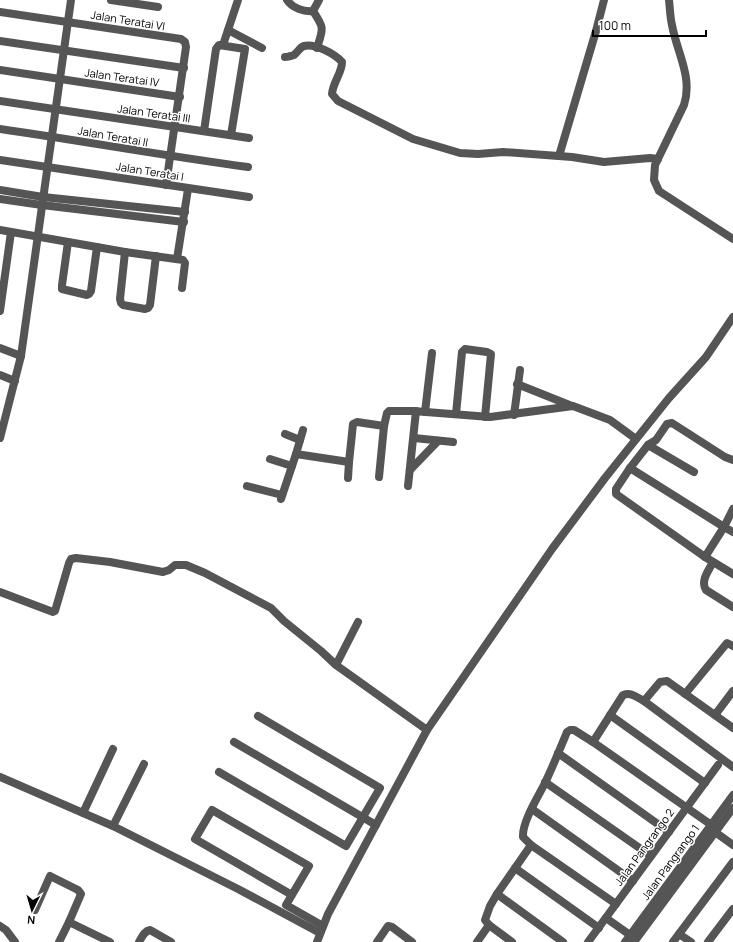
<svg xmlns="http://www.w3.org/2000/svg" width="733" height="942" font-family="Manrope,sans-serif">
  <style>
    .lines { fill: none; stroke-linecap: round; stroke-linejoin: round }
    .minor { stroke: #555; stroke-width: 8 }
    .tertiary { stroke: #555; stroke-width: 8 }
    .labels { text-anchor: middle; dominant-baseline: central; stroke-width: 3; stroke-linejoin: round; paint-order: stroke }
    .street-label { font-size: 11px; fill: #000; stroke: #fff }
  </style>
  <rect width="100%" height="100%" fill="#fff"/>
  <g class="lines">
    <g class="minor">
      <polyline points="111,0 158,7"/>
      <path d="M287,0C292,8 304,12 313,11C325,29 323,28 317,48"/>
      <polyline points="313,11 319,0"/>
      <polyline points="0,12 181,39 185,42 186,47 166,185"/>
      <polyline points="228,30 262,48"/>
      <polyline points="0,41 184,68"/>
      <polyline points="223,45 238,0"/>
      <path d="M285,57C288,57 291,56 294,55C298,52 300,47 304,46C315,43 335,54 342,62C342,73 333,82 332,94L338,101L413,139L460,153L478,154L503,152L572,157L604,162L650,158L658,159"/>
      <polyline points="0,70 180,97"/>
      <polyline points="0,101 249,138"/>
      <path d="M0,129C83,141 165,156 248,167"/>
      <polyline points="204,131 216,49 219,45 245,49 231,135"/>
      <polyline points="559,156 596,31 604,0"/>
      <polyline points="0,160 249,197"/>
      <polyline points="0,190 43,197 185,212"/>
      <polyline points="0,199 42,205 184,222"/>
      <polyline points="0,230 125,252 183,260 185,263 182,288"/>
      <polyline points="68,242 62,285 62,289 87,295 89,294 91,291 97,247"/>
      <polyline points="125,252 120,299 121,303 123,305 145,309 148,308 150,305 156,256"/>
      <polyline points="177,259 188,189"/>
      <polyline points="0,311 11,232"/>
      <polyline points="0,348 21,356"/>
      <polyline points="0,375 15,381"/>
      <polyline points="517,384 572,406"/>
      <polyline points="425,412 432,353"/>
      <polyline points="456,414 462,352 465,349 487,352 491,354 485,417"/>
      <polyline points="514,415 520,370"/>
      <polyline points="285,434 300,440"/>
      <polyline points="0,438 21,356 71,0"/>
      <polyline points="414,438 453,442"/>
      <polyline points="648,445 694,472"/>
      <polyline points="296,454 303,430"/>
      <polyline points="270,459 292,466"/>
      <polyline points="733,460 725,457 672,423 667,424 656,440 648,445 630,468 616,489 616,494 705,557 733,574"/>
      <polyline points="630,468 724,527 733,532"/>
      <polyline points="410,470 438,441"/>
      <polyline points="379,477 384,426"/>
      <polyline points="348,478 349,462"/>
      <polyline points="247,486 282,495"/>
      <polyline points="408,486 416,411"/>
      <polyline points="281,499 296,454 349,462 353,424 357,422 384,426 387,413 389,411 413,411 490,417 573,406 610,420 636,439"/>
      <polyline points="705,557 724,527 733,509"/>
      <path d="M713,562C709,570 700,581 706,590L733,607"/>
      <polyline points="0,592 53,612 55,611 69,563 71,559 76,558 110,562 163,572 169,570 175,565 186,565 205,573 271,608 284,621 321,651 336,665 427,730"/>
      <polyline points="336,665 358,622"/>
      <polyline points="685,694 727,643 733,646"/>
      <polyline points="644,701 660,682 667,681 733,728"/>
      <polyline points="610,715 705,783"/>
      <polyline points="715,715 733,691"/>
      <polyline points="234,742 376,825"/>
      <path d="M593,742L623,695C632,692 636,697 644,701L733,767"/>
      <polyline points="558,753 669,832"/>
      <polyline points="219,772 346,846 380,788 258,716"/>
      <polyline points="0,777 113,826 238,889 320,933"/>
      <polyline points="545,782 651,856"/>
      <polyline points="532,809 633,881"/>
      <polyline points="83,813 113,749"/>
      <polyline points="113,826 144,764"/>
      <polyline points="715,832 733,845"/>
      <polyline points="515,868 599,928"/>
      <polyline points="497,894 563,942"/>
      <polyline points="292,895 195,839 212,810 309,866 286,905 323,926"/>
      <path d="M616,904L531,845L523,837C522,822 538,797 545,783C553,766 560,749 567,732L570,730H574L593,742L710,824"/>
      <polyline points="35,910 50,876 78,890 81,894 69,922 110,942"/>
      <polyline points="606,918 630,935"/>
      <polyline points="489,925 512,942"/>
      <polyline points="0,926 6,930 15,942"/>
      <polyline points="679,934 691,942"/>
      <polyline points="59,942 69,922"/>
      <path d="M139,942C142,937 144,931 150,930L171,942"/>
      <polyline points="377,942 388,926 392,927 412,942"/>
      <polyline points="477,942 489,925 485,920 490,906 497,894 531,845"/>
      <polyline points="588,942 718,765"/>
      <polyline points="625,942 733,795"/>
      <polyline points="634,942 733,808"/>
      <polyline points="673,942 733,862"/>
      <polyline points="708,942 733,909"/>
    </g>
    <g class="tertiary">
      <path d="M669,0C670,8 670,17 672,25C677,53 693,77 684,105L655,165L654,180L659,191L733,239"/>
      <polyline points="317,942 328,914 427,730 552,549 605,478 669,398 706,357 733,317"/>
    </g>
  </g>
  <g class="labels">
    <g class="street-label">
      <text transform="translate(128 20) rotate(9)">Jalan Teratai VI</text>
      <text transform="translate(122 77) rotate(8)">Jalan Teratai IV</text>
      <text transform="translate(154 113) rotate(8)">Jalan Teratai III</text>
      <text transform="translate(113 136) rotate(10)">Jalan Teratai II</text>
      <text transform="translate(150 171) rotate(9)">Jalan Teratai I</text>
      <text transform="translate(644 847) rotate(-54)">Jalan Pangrango 2</text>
      <text transform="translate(670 862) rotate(-54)">Jalan Pangrango 1</text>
    </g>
  </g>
  <g transform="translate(32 910) rotate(185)" stroke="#ffffff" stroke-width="3" paint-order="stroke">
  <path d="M0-3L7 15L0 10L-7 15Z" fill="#000000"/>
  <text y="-6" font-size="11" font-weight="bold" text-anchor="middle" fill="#000000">N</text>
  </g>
  <path d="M593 30v6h113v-6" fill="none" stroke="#000000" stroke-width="2"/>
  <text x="599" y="30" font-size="12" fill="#000000" stroke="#ffffff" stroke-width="3" paint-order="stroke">100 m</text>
</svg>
